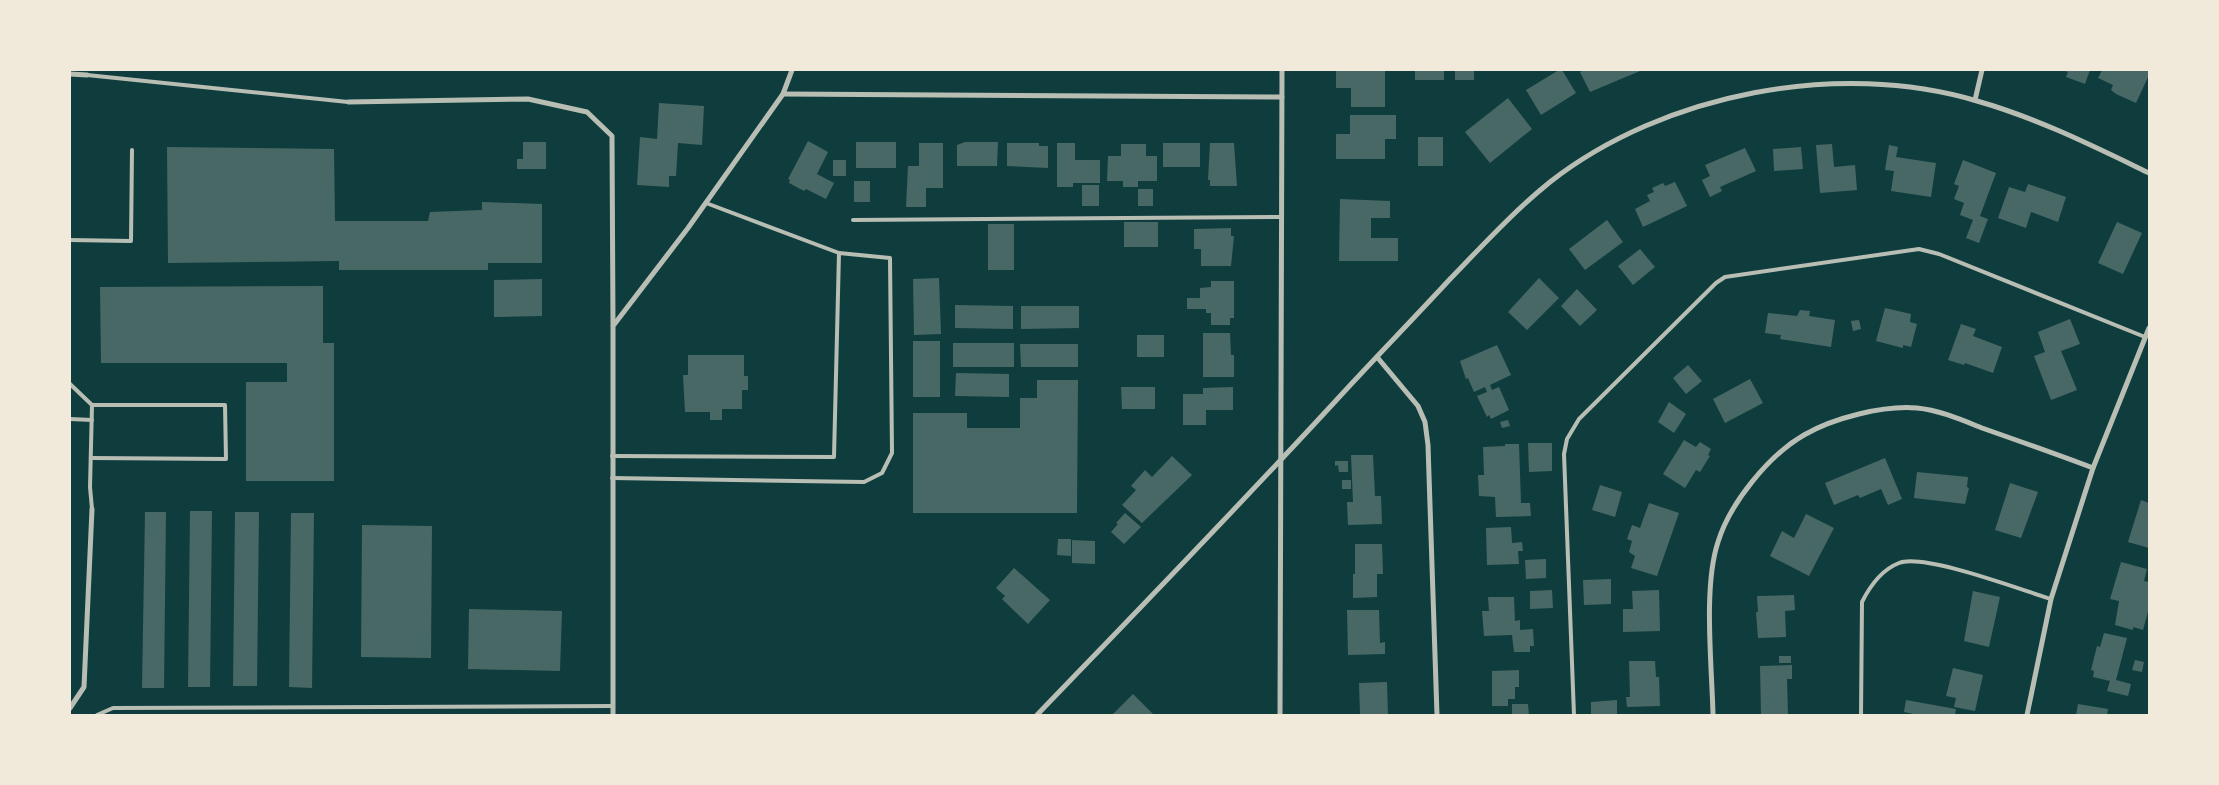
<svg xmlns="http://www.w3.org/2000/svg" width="2219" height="785" font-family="Cabin,sans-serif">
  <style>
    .building { fill: #486865 }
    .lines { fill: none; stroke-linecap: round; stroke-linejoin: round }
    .service { stroke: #b8beb3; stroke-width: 4 }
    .minor { stroke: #b8beb3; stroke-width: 5 }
  </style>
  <rect width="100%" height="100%" fill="#0f3d3e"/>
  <g class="building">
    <polygon points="1336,70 1385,70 1385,107 1351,107 1351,88 1336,88"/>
    <rect x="1415" y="70" width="29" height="10"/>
    <rect x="1455" y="70" width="19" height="10"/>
    <polygon points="1559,70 1562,70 1576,93 1541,115 1526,90"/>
    <polygon points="1584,70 1640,70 1640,71 1590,92 1580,72"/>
    <polygon points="2063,70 2090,70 2085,84 2066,77 2068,72"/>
    <polygon points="2102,70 2149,71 2149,75 2136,103 2116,94 2111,90 2113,85 2098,78"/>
    <polygon points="1508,98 1532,129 1490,163 1465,132"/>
    <polygon points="659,103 704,106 702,145 678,143 676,176 669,176 669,187 637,185 640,137 657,139"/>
    <polygon points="1350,115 1396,115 1396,139 1385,139 1385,159 1336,159 1336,134 1350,134"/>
    <rect x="1418" y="137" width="25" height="29"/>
    <polygon points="808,141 828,152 817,174 834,183 826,199 806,189 804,191 789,183 790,180 788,179"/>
    <polygon points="523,142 546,142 546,169 517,169 517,159 523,159"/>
    <rect x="856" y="142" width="40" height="26"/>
    <polygon points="965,142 998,142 997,166 957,166 957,145"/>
    <polygon points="919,143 943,143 943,188 926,188 926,207 906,207 908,166 919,166"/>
    <polygon points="1007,143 1039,143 1039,146 1048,146 1048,168 1007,166"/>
    <polygon points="1057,143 1075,143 1075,160 1100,160 1100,183 1073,183 1073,187 1057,187"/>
    <rect x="1163" y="143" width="37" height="24"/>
    <polygon points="1210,143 1234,143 1237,186 1210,186 1210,180 1208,180"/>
    <polygon points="1121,144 1146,144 1146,156 1157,156 1157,181 1138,181 1138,187 1123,187 1123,181 1107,181 1108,156 1121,156"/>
    <polygon points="1832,144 1834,167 1855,165 1857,190 1820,193 1816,145"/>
    <polygon points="1889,145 1898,147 1896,157 1936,163 1931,197 1891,191 1894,171 1885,170"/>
    <polygon points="167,147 334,149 335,221 428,221 430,212 482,210 482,202 542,204 542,263 488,263 488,270 339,270 339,261 168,263"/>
    <polygon points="1801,147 1803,169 1774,171 1773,149"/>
    <polygon points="1745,148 1756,171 1720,187 1722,191 1710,197 1702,180 1710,176 1705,165"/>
    <rect x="833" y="160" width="13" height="16"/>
    <polygon points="1963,160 1996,173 1980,216 1988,219 1979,243 1966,238 1973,220 1960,215 1964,203 1954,199 1959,186 1954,184"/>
    <rect x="854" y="181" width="16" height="21"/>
    <polygon points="1675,182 1687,206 1643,227 1635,209 1650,201 1647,195 1654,192 1652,188 1663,183 1665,186"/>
    <polygon points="2028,184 2066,197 2058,222 2031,212 2026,228 1998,218 2009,187 2025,192"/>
    <rect x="1082" y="185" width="17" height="21"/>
    <rect x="1138" y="189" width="15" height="17"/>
    <polygon points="1340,199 1390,201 1390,218 1371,218 1371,238 1398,238 1398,261 1339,261"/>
    <polygon points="1607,220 1623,242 1585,270 1569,249"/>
    <rect x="1124" y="222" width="34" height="25"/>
    <polygon points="2117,222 2142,233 2123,274 2098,263"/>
    <rect x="988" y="224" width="26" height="46"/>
    <polygon points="1231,228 1231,236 1234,236 1231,266 1201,266 1201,249 1194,249 1194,229"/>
    <polygon points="1640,249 1655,267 1633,285 1618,266"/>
    <polygon points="939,278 941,334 914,335 913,279"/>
    <polygon points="1539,278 1559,298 1527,330 1508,312"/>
    <polygon points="542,279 542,316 494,317 494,280"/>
    <polygon points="1211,281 1234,281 1234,318 1230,318 1230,325 1211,325 1211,313 1206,313 1206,309 1187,309 1187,298 1200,298 1200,288 1211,287"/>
    <polygon points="323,286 323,343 334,343 334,481 246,481 246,382 287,382 287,363 101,363 100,287"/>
    <polygon points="1577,289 1597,310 1580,326 1561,306"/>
    <polygon points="955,305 1013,306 1013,329 955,328"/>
    <polygon points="1021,306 1079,306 1079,328 1021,329"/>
    <polygon points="1885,308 1911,314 1910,322 1917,324 1911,347 1903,345 1903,348 1876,341"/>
    <polygon points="1800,310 1810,311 1809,316 1835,320 1831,347 1793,341 1780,339 1781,335 1765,333 1768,313 1797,316"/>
    <polygon points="2070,319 2080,344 2061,351 2077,390 2051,400 2034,356 2045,352 2038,332"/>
    <polygon points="1859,320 1861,329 1853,331 1851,321"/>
    <polygon points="1961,324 1976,329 1973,336 2002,347 1993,373 1965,363 1964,365 1948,360"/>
    <polygon points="1203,333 1230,333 1231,355 1234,355 1234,377 1203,377"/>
    <rect x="1137" y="335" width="27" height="22"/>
    <rect x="913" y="341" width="27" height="56"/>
    <rect x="953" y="343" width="61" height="24"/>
    <polygon points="1020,344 1078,344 1078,367 1021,367"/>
    <polygon points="1497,345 1511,375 1490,385 1492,390 1499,387 1509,410 1491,419 1489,415 1487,417 1477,396 1487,392 1485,387 1474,392 1468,378 1466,379 1460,361"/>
    <polygon points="688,355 744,355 744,376 748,376 748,390 742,390 742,409 722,409 722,420 710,420 710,412 685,412 683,375 688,375"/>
    <polygon points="1688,365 1702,381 1686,394 1673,378"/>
    <polygon points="956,373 1009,374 1009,397 955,396"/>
    <polygon points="1750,379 1763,403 1725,423 1713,399"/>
    <polygon points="1037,380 1078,380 1077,513 913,513 913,413 967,413 967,428 1020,428 1020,398 1037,398"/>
    <polygon points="1121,387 1155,387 1155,409 1122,409"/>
    <polygon points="1233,387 1233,410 1206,410 1206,425 1183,425 1183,394 1203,394 1203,388"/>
    <polygon points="1669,402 1686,414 1674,433 1658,422"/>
    <polygon points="1508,420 1510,426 1502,428 1500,422"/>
    <polygon points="1684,440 1696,447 1700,442 1711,449 1708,455 1710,456 1700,472 1696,470 1685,488 1663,474"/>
    <polygon points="1528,443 1552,443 1552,471 1529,472"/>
    <polygon points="1505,444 1519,444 1521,503 1530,503 1531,516 1496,517 1495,497 1479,496 1478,475 1484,475 1483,447 1505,446"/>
    <polygon points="1351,455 1373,455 1375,496 1381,496 1382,524 1348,525 1347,502 1353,502"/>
    <polygon points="1172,456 1192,475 1142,523 1122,505 1136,490 1131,486 1145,470 1152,477"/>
    <polygon points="1885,458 1902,499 1888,505 1881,489 1860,498 1858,495 1834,505 1825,483"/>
    <polygon points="1335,461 1348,461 1348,472 1339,472 1338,465 1335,466"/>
    <polygon points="1917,472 1968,477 1967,487 1969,488 1965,504 1914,498"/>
    <rect x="1342" y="480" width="9" height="9"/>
    <polygon points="2010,483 2038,492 2021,538 1995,530"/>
    <polygon points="1600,485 1622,492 1615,517 1592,510"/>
    <polygon points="2141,500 2149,503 2149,548 2128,542"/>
    <polygon points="1649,503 1679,513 1657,576 1631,568 1635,556 1629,552 1632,541 1627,539 1632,525 1640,528"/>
    <polygon points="190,511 212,511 210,687 188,687"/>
    <polygon points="145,512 166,512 164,688 142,688"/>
    <polygon points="235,512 259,512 257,686 233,686"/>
    <polygon points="291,513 314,513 312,688 289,687"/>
    <polygon points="1125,513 1141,527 1124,544 1111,532 1118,524 1116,523"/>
    <polygon points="1806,514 1834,528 1809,576 1770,556 1782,531 1794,538"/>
    <polygon points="362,525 432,526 431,658 361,657"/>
    <polygon points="1511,527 1512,543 1522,542 1523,551 1518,551 1519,564 1487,565 1486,528"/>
    <polygon points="1058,539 1071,539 1071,556 1057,555"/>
    <polygon points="1072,540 1095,541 1095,564 1072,563"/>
    <polygon points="1355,544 1382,544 1383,574 1377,574 1377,597 1353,598 1353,574 1355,574"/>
    <polygon points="1546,559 1546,578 1526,579 1525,560"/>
    <polygon points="2121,562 2147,569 2144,581 2149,582 2149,608 2143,630 2133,627 2133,630 2115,625 2119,601 2110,599"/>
    <polygon points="1014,568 1050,600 1028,624 1002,599 1005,596 996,588"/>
    <polygon points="1611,579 1611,604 1584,605 1583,580"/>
    <polygon points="1552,590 1553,608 1530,609 1530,591"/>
    <polygon points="1659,590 1660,631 1623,632 1623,609 1633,609 1632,591"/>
    <polygon points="1973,591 2000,597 1989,647 1964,641"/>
    <polygon points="1794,595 1795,610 1785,611 1786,637 1758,638 1756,612 1758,612 1757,596"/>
    <polygon points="1488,597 1514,597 1515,621 1520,620 1520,630 1533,629 1534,646 1530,646 1530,652 1514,652 1512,635 1484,636 1482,611 1489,611"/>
    <polygon points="469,609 562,611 560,671 468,669"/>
    <polygon points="1347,610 1379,610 1380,643 1385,642 1385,654 1348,655"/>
    <polygon points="2104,633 2127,638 2116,680 2131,684 2128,696 2107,691 2110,681 2093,677 2094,671 2091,670 2097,646 2100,647"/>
    <rect x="1779" y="656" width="12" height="7"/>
    <polygon points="2135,660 2144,662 2142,672 2132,670"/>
    <polygon points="1629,661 1655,661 1656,677 1659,677 1660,706 1627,707 1626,697 1630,697"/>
    <polygon points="1792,665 1792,679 1787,679 1788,715 1761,715 1760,666"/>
    <polygon points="1953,668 1983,675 1975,711 1954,707 1956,698 1946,696"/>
    <polygon points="1519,670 1519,687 1515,687 1515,699 1508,699 1508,706 1492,706 1492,671"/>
    <polygon points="1387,682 1388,715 1360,715 1359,683"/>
    <polygon points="1133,694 1154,715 1112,715"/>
    <polygon points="1617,700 1617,715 1591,715 1591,702"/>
    <polygon points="1906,700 1956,709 1955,715 1918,715 1904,712"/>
    <polygon points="1512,704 1528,704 1529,715 1512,715"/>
    <polygon points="2078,704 2108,709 2107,715 2076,715"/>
  </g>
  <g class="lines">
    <g class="service">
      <polyline points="87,75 348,102"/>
      <polyline points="853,220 1282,217"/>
      <polyline points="70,240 131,241 132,150"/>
      <polyline points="70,384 92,405 90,487 92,509"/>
      <polyline points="70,419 92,420"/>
      <polyline points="612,456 834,457 839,253 706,203"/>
      <polyline points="91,458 226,459 225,405 92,405"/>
      <polyline points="612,478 864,482 882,473 892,453 890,258 839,253"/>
      <polyline points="97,715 113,708 613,706"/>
      <polyline points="1574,715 1564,454 1567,439 1579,419 1716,283 1725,277 1919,249 1939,254 2145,337"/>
      <path d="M1861,715L1862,602C1870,586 1881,570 1899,563C1924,553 2021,590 2051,599"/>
    </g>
    <g class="minor">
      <polyline points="70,74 87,75"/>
      <polyline points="783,94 1282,97"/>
      <polyline points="1975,100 1982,70"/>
      <polyline points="348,102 528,99 587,112 612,136 613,325"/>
      <polyline points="1377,357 1418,406 1425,422 1428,445 1437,715"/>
      <polyline points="70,708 84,687 92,509"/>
      <polyline points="613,715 613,326 688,228 783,94 792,70"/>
      <path d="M1037,715C1139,609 1242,503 1342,394C1378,355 1415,317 1451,278C1483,245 1514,211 1550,182C1664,93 1838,60 1977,101C2037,118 2093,146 2149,173"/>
      <polyline points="1280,715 1282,70"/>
      <path d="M1713,715C1712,666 1703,587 1718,542C1730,503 1769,455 1804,435C1833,418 1884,405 1917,408C1939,410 1962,420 1982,428C2019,441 2056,454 2093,468"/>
      <polyline points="2027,715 2051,599 2093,468 2149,328"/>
    </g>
  </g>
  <rect width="2219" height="785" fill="none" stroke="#f1e9da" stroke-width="142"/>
</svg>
